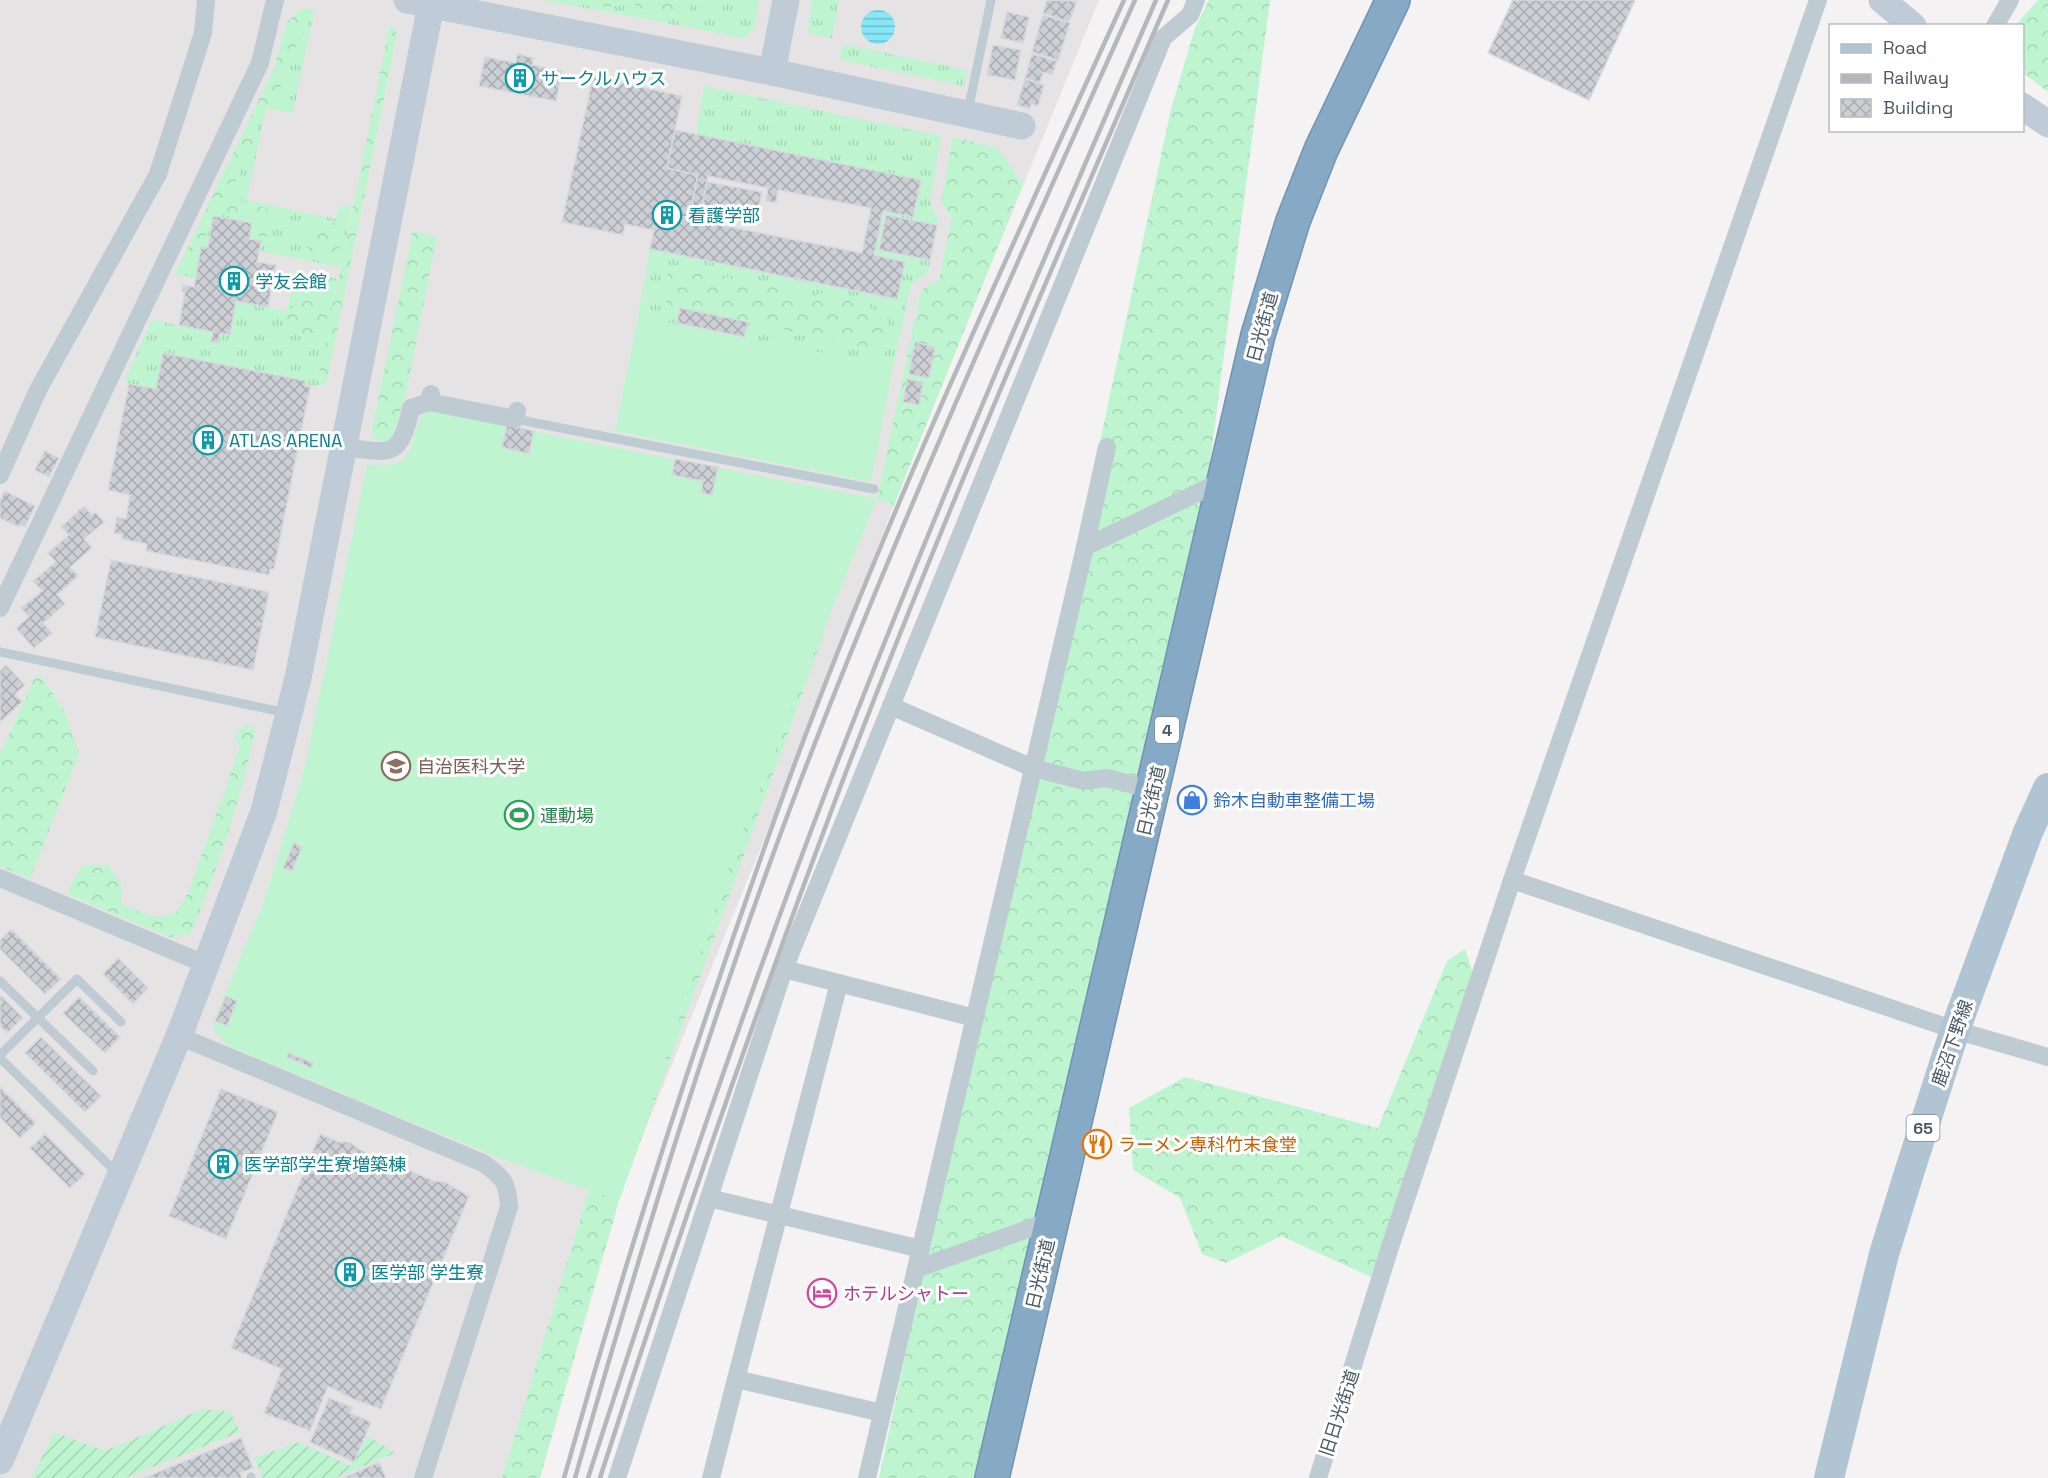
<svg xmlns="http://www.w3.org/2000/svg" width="2048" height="1478" font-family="'Space Grotesk','Noto Sans JP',sans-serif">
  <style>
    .education { fill: #e6e3e5 }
    .grass { fill: url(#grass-tufts) }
    .forest { fill: url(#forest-crowns) }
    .garden { fill: url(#garden-furrows) }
    .pitch { fill: #bef5d0 }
    .water { fill: url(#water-rules) }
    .building { fill: url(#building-cross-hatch); stroke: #d6d9de; stroke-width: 1.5; fill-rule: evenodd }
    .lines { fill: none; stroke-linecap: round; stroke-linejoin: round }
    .highway-casing { stroke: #7194b1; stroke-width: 36 }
    .lane { stroke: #bfcbd3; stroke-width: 9 }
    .street { stroke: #bfcbd3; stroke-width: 18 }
    .secondary { stroke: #bfccd7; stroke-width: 27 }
    .primary { stroke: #b0c4d3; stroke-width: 30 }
    .highway { stroke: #86a9c5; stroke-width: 33 }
    .rail { stroke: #b4b8bd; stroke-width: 4.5 }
    .labels { text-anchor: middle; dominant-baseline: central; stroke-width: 6; stroke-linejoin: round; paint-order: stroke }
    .shield { fill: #fff; stroke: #7f8a91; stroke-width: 1.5 }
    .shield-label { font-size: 16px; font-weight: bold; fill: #485862 }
    .culture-label { font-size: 18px; fill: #0d838f; stroke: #fff; text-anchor: start }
    .street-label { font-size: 18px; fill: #485862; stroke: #fff }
    .education-label { font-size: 18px; fill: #785e54; stroke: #fff; text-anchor: start }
    .shop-label { font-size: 18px; fill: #366cbe; stroke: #fff; text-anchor: start }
    .leisure-label { font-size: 18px; fill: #27864d; stroke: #fff; text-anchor: start }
    .food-label { font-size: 18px; fill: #c56008; stroke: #fff; text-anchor: start }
    .hotel-label { font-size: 18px; fill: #b23c85; stroke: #fff; text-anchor: start }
  </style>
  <defs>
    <pattern id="grass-tufts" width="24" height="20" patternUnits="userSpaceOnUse" patternTransform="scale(1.5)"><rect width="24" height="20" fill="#bef5d0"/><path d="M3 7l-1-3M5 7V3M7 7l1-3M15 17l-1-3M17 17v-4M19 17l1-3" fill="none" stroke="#a5d4b5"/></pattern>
    <pattern id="forest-crowns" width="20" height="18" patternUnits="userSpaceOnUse" patternTransform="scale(1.5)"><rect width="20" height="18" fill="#bef5d0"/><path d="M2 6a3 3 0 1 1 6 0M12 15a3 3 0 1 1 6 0" fill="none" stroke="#a5d4b5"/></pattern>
    <pattern id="garden-furrows" width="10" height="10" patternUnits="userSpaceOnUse" patternTransform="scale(1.5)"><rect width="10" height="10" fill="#bef5d0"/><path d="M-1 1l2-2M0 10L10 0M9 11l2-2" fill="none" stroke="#a5d4b5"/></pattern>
    <pattern id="water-rules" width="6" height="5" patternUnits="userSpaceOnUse" patternTransform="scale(1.5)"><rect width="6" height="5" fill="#87e7f6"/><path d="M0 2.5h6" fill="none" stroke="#70becb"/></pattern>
    <pattern id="building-cross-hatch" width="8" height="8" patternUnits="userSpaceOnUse" patternTransform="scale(1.5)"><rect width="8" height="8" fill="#ccd0d5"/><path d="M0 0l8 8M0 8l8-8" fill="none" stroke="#a8acb0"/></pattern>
  </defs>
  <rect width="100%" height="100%" fill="#f5f2f3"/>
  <polygon class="education" points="0,0 1099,0 914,453 768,830 572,1308 536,1478 0,1478"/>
  <g class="grass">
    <polygon points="544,0 759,0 754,28 744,38"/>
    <polygon points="813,0 839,0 832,38 807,33"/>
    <polygon points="301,9 315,9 293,113 266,108 247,200 336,219 340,205 352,207 341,267 259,251 249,239 252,223 214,216 208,248 201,248 195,278 175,274 274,69 287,22"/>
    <polygon points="843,44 967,70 964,86 840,60"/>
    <polygon points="704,86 941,136 930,204 938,218 928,272 911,285 893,367 638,317 650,249 897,299 905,262 874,255 883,211 913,217 921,180 696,134"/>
    <polygon points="295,271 338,279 319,378 323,385 305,386 306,381 163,353 156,389 124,382 152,320 229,335 236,301 287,311"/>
  </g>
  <g class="forest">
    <polygon points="580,0 693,0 687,16 668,18 651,14 634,4 605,7"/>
    <polygon points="1209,0 1270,0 1210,463 981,1478 879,1478 1171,109 1195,28"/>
    <polygon points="2038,0 2048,0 2048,92 2023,73 2022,26 2016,25"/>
    <path d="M309,8L314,14L296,46L284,82L260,121L247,158L230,193C241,206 263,202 273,215L270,237L254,235V219L225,212L213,213C207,229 197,267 184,276L179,266L274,69L287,22L301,9Z"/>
    <polygon points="390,24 397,33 327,381 323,385 318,378 333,304 320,336 306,340 286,328 281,318 307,294 309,287 318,282 328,284 335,297"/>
    <polygon points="953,137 998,148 1023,184 894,505 877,499 921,290 939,280 952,216 941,202"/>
    <path d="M327,222L338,223C344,237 341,247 332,259L314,255L307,247L304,235L309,225Z"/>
    <polygon points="413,231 437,236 407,389 391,441 381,442 373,436 372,429"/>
    <polygon points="670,268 694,268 757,285 789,284 801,299 826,292 836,302 860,298 873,310 886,312 891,335 860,349 839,341 798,335 787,329 772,332 760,322 730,325 703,310 687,315 672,308 659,294"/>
    <polygon points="825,631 619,1201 540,1478 502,1478 589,1190 498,1157 348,1096 346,1085"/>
    <polygon points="36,675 44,680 66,714 79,754 30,879 0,866 0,754"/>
    <path d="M243,726L256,727C241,798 219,868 190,934L169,937L69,895L72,881L82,866L108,865L121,883L122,905L155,917L176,913L188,893L240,747L235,736Z"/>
    <polygon points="1465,949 1475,978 1371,1277 1281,1236 1226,1263 1202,1254 1180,1198 1133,1170 1129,1108 1185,1077 1378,1128 1447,961"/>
  </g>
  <g class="garden">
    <polygon points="203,1409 230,1412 240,1432 125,1478 32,1478 54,1432 105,1451"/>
    <polygon points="368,1436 395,1453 335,1478 263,1478 254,1458 299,1442 351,1466"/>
  </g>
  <g class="pitch">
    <polygon points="638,317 893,367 871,482 615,431"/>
    <path d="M429,411L877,499L734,851L619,1201L498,1157L235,1049L225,1043L214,1030L213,1023L265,899L305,767L367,464C415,469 407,453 420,418Z"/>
  </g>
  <circle class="water" cx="878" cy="27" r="17"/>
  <g class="building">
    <polygon points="1047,0 1077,1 1069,22 1043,13"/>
    <polygon points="1513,0 1635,0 1589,100 1488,53"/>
    <polygon points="1007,12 1029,17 1023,43 1001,38"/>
    <polygon points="1043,15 1070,23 1058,60 1032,52"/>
    <polygon points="993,45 1021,50 1015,80 987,75"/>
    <polygon points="517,54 534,58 532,65 562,71 556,101 479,86 485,57 516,63"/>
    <polygon points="1032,54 1057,61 1052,75 1043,72 1040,83 1025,78"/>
    <polygon points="593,77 682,96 667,168 698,175 689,218 658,211 654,230 625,224 623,235 562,222"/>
    <polygon points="1025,79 1044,85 1038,106 1031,104 1030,109 1017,105"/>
    <path d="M675,130L921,180L913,217L883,211L874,255L905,262L897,299L650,249L658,211L689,218L698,175L667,168ZM708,176L768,188L766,201L776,203L778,190L871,208L862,253L699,221Z"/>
    <polygon points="707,182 762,192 755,225 701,214"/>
    <polygon points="886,215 937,225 930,260 879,250"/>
    <polygon points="213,216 252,223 249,239 261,241 257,262 276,265 268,307 236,301 230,335 220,333 218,343 211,342 213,332 179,325 185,292 182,292 183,285 194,287 201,247 208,248"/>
    <polygon points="680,308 748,322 744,337 677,323"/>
    <polygon points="915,342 935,347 929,378 909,374"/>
    <polygon points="163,353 306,381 305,386 310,387 274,569 270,569 269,575 146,551 147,544 122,539 123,535 114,533 117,517 126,519 130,495 108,490 129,384 156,389"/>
    <polygon points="907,379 923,382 919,405 903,402"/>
    <polygon points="507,425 534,431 529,454 502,447"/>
    <polygon points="45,451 59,458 49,477 35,470"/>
    <polygon points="675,459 718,467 712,495 701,493 703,481 672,475"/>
    <polygon points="5,491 35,506 25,527 20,524 19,527 0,518 0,500"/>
    <polygon points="84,506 92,515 95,512 104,522 84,539 92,548 70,567 78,576 57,595 65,604 43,623 52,633 34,648 16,628 29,617 21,608 42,591 33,581 56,562 48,553 69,535 61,527"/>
    <polygon points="111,560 269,592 253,670 95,637"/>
    <polygon points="6,665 25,685 15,694 22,702 0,722 0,671"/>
    <polygon points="294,843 302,847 292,871 283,868"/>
    <polygon points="11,929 61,979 45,994 0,949 0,940"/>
    <polygon points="118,958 148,988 133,1004 103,974"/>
    <polygon points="0,995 23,1018 7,1033 0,1026"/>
    <polygon points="226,996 237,1001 227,1026 215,1021"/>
    <polygon points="79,997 120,1037 105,1053 63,1013"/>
    <polygon points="41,1037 101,1096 85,1112 25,1053"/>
    <polygon points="289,1053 313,1063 311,1068 287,1057"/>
    <polygon points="0,1087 36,1123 20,1138 0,1117"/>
    <polygon points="221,1089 278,1112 226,1239 169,1216"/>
    <polygon points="45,1134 85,1174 70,1188 30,1148"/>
    <polygon points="320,1134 339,1142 350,1142 358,1149 434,1181 445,1182 469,1196 381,1409 353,1399 328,1386 310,1431 264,1413 282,1369 231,1348"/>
    <polygon points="329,1398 352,1407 350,1413 371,1422 354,1462 310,1442"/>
    <polygon points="241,1438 253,1468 240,1473 242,1478 144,1478"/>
    <polygon points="379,1462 386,1478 343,1478"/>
  </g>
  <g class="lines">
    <g class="highway-casing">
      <polyline id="highway" points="992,1478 1258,335 1293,221 1321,150 1393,0"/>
    </g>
    <g class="lane">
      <polyline points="968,111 991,0"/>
      <polyline points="515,419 874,489"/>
      <polyline points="0,652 287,713"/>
      <polyline points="0,981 93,1071"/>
      <polyline points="0,1055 77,979 121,1022"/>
      <polyline points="0,1058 118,1174"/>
      <polyline points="251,1477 251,1478"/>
    </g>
    <g class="street">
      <polyline points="1995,26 2010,0"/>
      <polyline points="429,402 515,419 517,411"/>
      <path d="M343,447C390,453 400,460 411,408L429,402L431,394"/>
      <polyline points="0,475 38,390 158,174 203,33 206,0"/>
      <polyline points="1085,547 1107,447"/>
      <polyline points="0,608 260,63 275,0"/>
      <polyline points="891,706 1033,768 1084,781 1107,778 1153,790"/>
      <polyline points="0,878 207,965"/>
      <polyline points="1512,880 1955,1030 2048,1057"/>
      <polyline points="784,969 975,1018"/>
      <polyline points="839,983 736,1379 882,1413"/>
      <path d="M179,1036L483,1163C503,1177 508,1183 509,1207L423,1478"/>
      <polyline points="709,1198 921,1249"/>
      <polyline points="916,1269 1053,1220"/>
      <polyline points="617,1478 784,969 1163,38 1190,15 1196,0"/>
      <polyline points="711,1478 736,1379"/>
      <polyline points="867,1478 1085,547 1224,480"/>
      <polyline points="1318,1478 1390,1247 1512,880 1818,0"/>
    </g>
    <g class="secondary">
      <polyline points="407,0 772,72 1022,126"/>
      <polyline points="1882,0 1913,26"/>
      <polyline points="772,72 786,0"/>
      <polyline points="2022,106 2048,124"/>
      <polyline points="0,1461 179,1036 264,811 298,678 432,0"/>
    </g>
    <polyline class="primary" points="1829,1478 1884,1254 1909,1173 1955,1030 2028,832 2048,788"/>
    <use href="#highway" class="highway"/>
    <g class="rail">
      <path d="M564,1478C630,1243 705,1011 788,782C886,515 1007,258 1124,0"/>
      <path d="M575,1478C642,1244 713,1010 800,782C901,517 1019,259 1135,0"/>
      <path d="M588,1478C662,1248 739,1019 825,794C928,526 1042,263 1156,0"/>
      <path d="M600,1478C673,1251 751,1025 835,801C937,531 1053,265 1168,0"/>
    </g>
  </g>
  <defs>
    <g id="building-ring" transform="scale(1.5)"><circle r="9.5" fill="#fff" stroke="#0f9aa8" stroke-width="1.5"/><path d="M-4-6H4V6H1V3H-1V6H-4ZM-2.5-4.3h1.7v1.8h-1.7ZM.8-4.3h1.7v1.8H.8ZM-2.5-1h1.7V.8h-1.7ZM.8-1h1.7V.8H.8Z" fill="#0f9aa8"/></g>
    <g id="university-ring" transform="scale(1.5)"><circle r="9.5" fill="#fff" stroke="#8d6e63" stroke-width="1.5"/><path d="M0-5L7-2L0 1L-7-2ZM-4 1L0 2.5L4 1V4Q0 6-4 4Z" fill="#8d6e63"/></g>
    <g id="shop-ring" transform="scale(1.5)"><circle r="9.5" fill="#fff" stroke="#3f7fe0" stroke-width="1.5"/><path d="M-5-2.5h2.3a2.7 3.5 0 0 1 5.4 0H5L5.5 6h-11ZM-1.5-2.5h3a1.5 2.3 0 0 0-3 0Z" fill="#3f7fe0"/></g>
    <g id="stadium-ring" transform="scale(1.5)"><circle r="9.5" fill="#fff" stroke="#2e9e5b" stroke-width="1.5"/><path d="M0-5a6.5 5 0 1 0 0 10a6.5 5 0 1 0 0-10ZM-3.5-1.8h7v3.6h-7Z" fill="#2e9e5b"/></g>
    <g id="restaurant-ring" transform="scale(1.5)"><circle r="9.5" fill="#fff" stroke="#e8710a" stroke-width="1.5"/><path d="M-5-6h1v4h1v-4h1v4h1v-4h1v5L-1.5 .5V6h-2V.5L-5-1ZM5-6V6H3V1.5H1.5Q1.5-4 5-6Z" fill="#e8710a"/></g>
    <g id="hotel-ring" transform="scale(1.5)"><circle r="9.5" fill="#fff" stroke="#d1479c" stroke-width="1.5"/><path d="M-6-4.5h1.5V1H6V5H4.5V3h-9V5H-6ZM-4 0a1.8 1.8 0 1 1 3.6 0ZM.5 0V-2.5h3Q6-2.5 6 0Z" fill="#d1479c"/></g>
  </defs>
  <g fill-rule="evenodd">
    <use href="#building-ring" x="520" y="78"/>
    <use href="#building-ring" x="667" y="215"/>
    <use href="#building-ring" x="234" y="281"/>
    <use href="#building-ring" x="208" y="440"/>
    <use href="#university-ring" x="396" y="766"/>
    <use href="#shop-ring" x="1192" y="800"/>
    <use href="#stadium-ring" x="519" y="815"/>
    <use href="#restaurant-ring" x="1097" y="1144"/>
    <use href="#building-ring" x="223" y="1164"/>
    <use href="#building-ring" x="350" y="1272"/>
    <use href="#hotel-ring" x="822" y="1293"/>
  </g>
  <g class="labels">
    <g class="shield">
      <rect x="1155" y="717" width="24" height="26" rx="4.5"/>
      <rect x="1906.5" y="1115" width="33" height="26" rx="4.5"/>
    </g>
    <g class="shield-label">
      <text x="1167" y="730">4</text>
      <text x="1923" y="1128">65</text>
    </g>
    <g class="culture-label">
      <text x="541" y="78">サークルハウス</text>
      <text x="688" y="215">看護学部</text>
      <text x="255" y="281">学友会館</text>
      <text x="229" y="440">ATLAS ARENA</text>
      <text x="244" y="1164">医学部学生寮増築棟</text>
      <text x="371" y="1272">医学部 学生寮</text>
    </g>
    <g class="street-label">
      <text transform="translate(1262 327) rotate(-75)">日光街道</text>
      <text transform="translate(1151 801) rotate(-77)">日光街道</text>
      <text transform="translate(1952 1043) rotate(-71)">鹿沼下野線</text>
      <text transform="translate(1040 1274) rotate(-77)">日光街道</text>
      <text transform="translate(1339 1413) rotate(-72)">旧日光街道</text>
    </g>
    <g class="education-label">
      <text x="417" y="766">自治医科大学</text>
    </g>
    <g class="shop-label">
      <text x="1213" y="800">鈴木自動車整備工場</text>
    </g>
    <g class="leisure-label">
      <text x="540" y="815">運動場</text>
    </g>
    <g class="food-label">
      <text x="1118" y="1144">ラーメン専科竹末食堂</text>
    </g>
    <g class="hotel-label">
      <text x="843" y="1293">ホテルシャトー</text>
    </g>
  </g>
  <rect x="1829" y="24" width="195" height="108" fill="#ffffff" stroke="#b6bcc0" stroke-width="1.5"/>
  <rect x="1841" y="44" width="30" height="9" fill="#b0c4d3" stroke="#b6bcc0" stroke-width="1.5"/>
  <text x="1883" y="54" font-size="18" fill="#485862">Road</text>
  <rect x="1841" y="74" width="30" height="9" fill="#b4b8bd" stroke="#b6bcc0" stroke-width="1.5"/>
  <text x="1883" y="84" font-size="18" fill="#485862">Railway</text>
  <rect x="1841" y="99" width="30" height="18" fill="url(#building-cross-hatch)" stroke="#b6bcc0" stroke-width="1.5"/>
  <text x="1883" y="114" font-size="18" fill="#485862">Building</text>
</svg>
